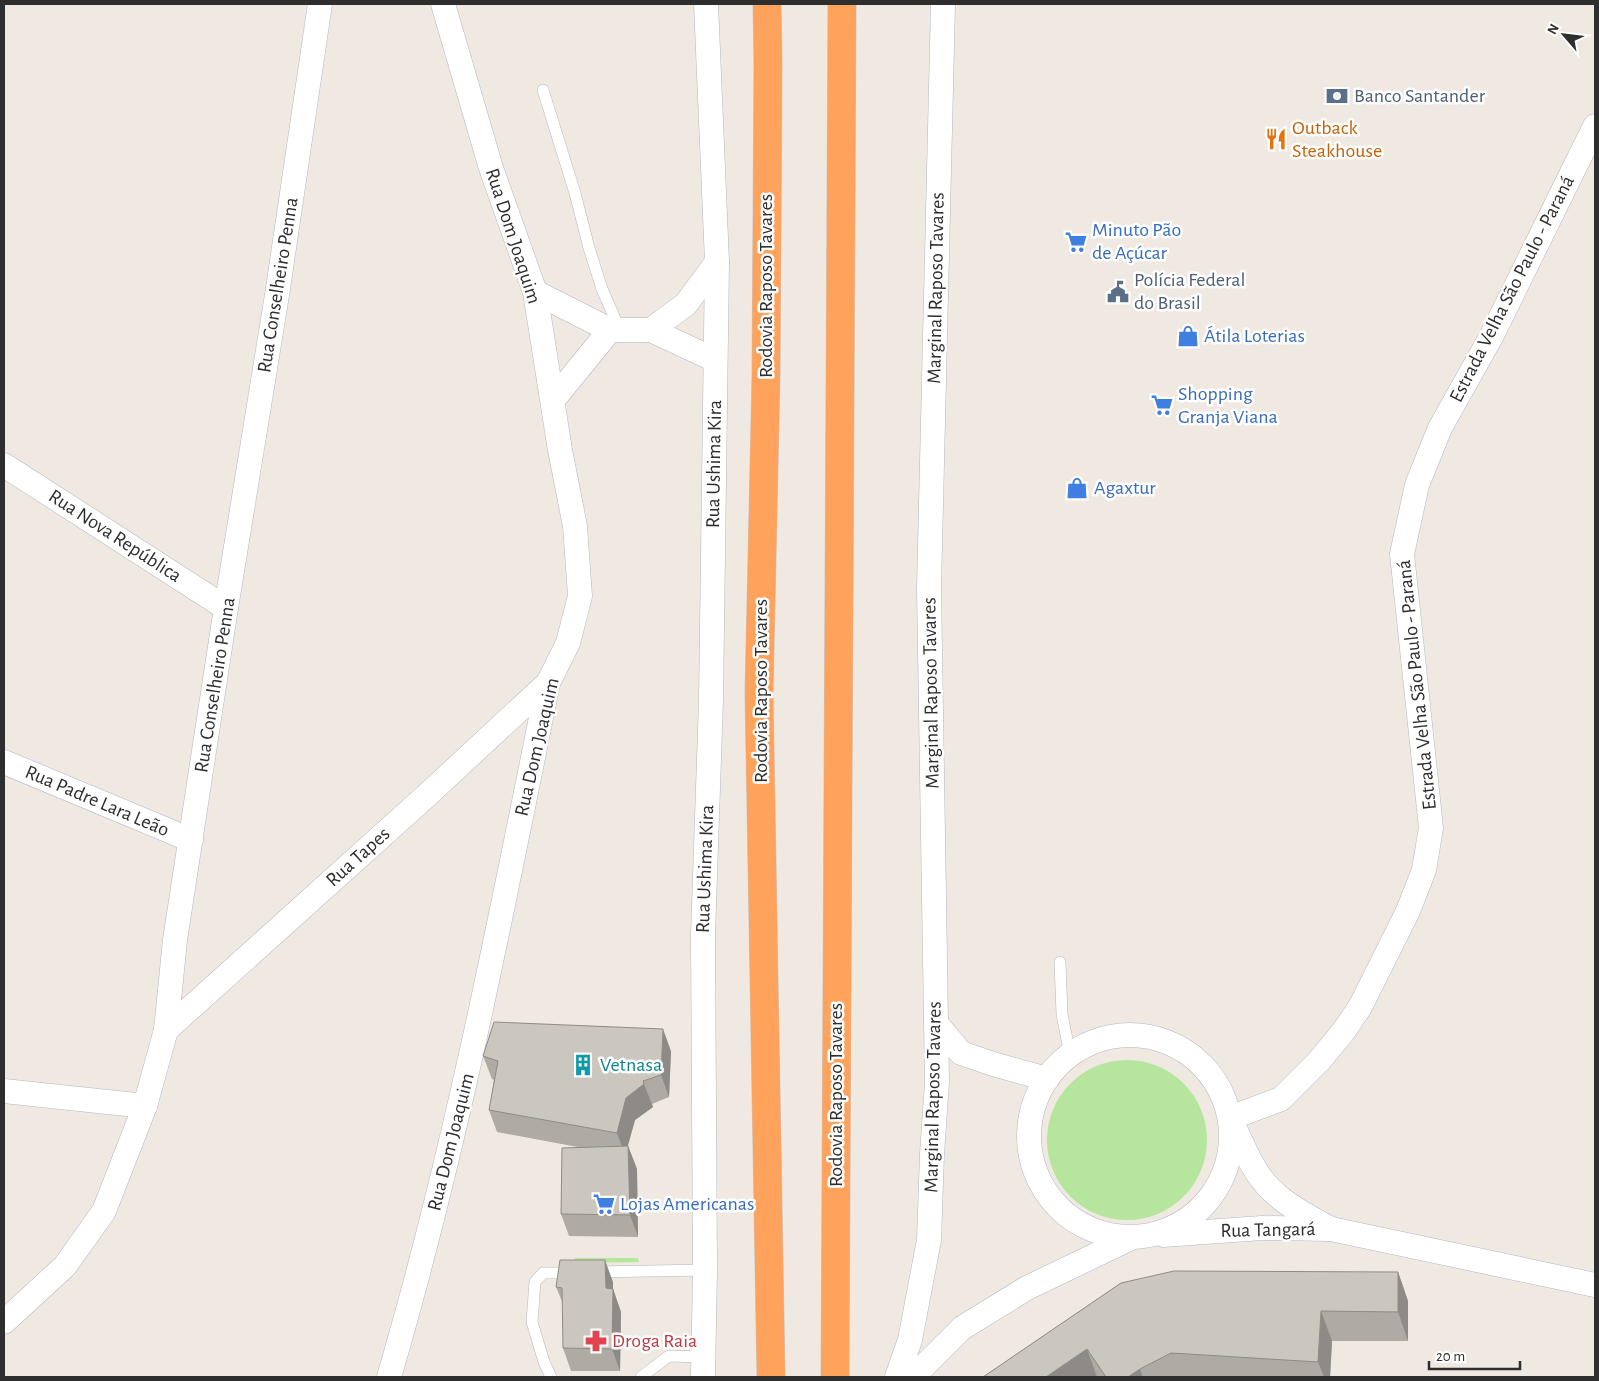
<svg xmlns="http://www.w3.org/2000/svg" width="1599" height="1381" font-family="'Alegreya Sans',sans-serif">
  <style>
    .green { fill: #b6e59e }
    .lines { fill: none; stroke-linecap: round; stroke-linejoin: round }
    .lane-casing { stroke: #b4b7c1; stroke-width: 12 }
    .street-casing { stroke: #b4b7c1; stroke-width: 25 }
    .highway-casing { stroke: #c9c9c9; stroke-width: 29 }
    .lane { stroke: #fff; stroke-width: 11 }
    .street { stroke: #fff; stroke-width: 24 }
    .highway { stroke: #ffa35c; stroke-width: 28 }
    .wall { fill: #afaba4 }
    .shaded-wall { fill: #8e8b86 }
    .building { fill: #cbc7bf; stroke: #8e8b86 }
    .labels { text-anchor: middle; dominant-baseline: central; stroke-width: 5; stroke-linejoin: round; paint-order: stroke }
    .service-label { font-size: 20px; fill: #4e5e75; stroke: #fff; text-anchor: start }
    .food-label { font-size: 20px; fill: #c56008; stroke: #fff; text-anchor: start }
    .shop-label { font-size: 20px; fill: #366cbe; stroke: #fff; text-anchor: start }
    .street-label { font-size: 20px; fill: #2e2e2e; stroke: #fff }
    .culture-label { font-size: 20px; fill: #0d838f; stroke: #fff; text-anchor: start }
    .health-label { font-size: 20px; fill: #be3a42; stroke: #fff; text-anchor: start }
  </style>
  <rect width="100%" height="100%" fill="#efe9e1"/>
  <g class="green">
    <circle cx="1127" cy="1140" r="80"/>
    <polygon points="575,1258 638,1258 639,1262 574,1263"/>
  </g>
  <g class="lines">
    <g class="lane-casing">
      <g id="lane">
        <polyline points="543,90 575,193 589,248 602,289 620,330"/>
        <polyline points="1060,962 1062,1014 1070,1055"/>
        <polyline points="594,1272 705,1270"/>
        <polyline points="551,1377 544,1362 532,1322 535,1282 543,1273 573,1273"/>
        <polyline points="641,1377 669,1356 704,1357"/>
      </g>
    </g>
    <g class="street-casing">
      <g id="street">
        <polyline points="535,292 610,330"/>
        <polyline points="651,330 715,360"/>
        <polyline points="553,400 610,330 651,330 686,304 717,262"/>
        <polyline points="4,465 226,608"/>
        <polyline points="4,762 191,840"/>
        <polyline points="936,1023 961,1053 993,1064 1047,1079"/>
        <polyline points="166,1030 425,797 548,683"/>
        <circle cx="1130" cy="1136" r="101"/>
        <polyline points="4,1091 145,1106"/>
        <path d="M1331,1229C1304,1214 1275,1200 1258,1174C1247,1158 1239,1136 1230,1118L1281,1099L1319,1061L1343,1032L1360,1007L1408,911L1424,870L1431,828L1402,554L1417,485L1440,428L1491,337L1595,126"/>
        <polyline points="1163,1235 1262,1228 1331,1229 1595,1285"/>
        <polyline points="4,1322 65,1266 104,1211 145,1106 166,1030 175,940 226,608 277,295 320,4"/>
        <path d="M389,1377C456,1149 501,916 548,683L568,643L580,596L575,526L560,450L535,292L491,168L443,4"/>
        <polyline points="703,1377 705,1270 703,935 711,700 717,262 706,4"/>
        <polyline points="897,1377 910,1340 929,1240 932,1154 937,1082 929,588 943,4"/>
        <polyline points="913,1377 962,1328 1027,1288 1131,1238"/>
      </g>
    </g>
    <g class="highway-casing">
      <g id="highway">
        <polyline points="767,4 768,63 766,376 759,693 771,1377"/>
        <polyline points="835,1377 842,4"/>
      </g>
    </g>
    <use href="#lane" class="lane"/>
    <use href="#street" class="street"/>
    <use href="#highway" class="highway"/>
  </g>
  <g class="wall">
    <polygon points="671,1051 669,1097 652,1104 653,1107 635,1120 628,1146 637,1169 638,1237 569,1236 561,1214 583,1148 497,1132 489,1110 494,1080 492,1079 483,1056"/>
    <polygon points="1398,1272 1408,1301 1408,1341 1332,1341 1330,1377 983,1377 1121,1283"/>
    <polygon points="613,1282 613,1289 621,1312 620,1371 571,1371 563,1348 563,1304 556,1287"/>
  </g>
  <g class="shaded-wall">
    <polygon points="663,1029 671,1051 669,1097 661,1075"/>
    <polygon points="644,1084 653,1107 635,1120 625,1155 617,1133 626,1098"/>
    <polygon points="628,1146 637,1169 638,1237 630,1215"/>
    <polygon points="605,1260 613,1282 613,1289 621,1312 620,1371 612,1349 606,1288"/>
    <polygon points="1398,1272 1408,1301 1408,1341 1398,1312"/>
    <polygon points="1321,1311 1332,1341 1330,1377 1324,1377 1318,1362"/>
    <polygon points="1087,1349 1097,1377 1046,1377"/>
    <polygon points="1140,1369 1143,1377 1128,1377"/>
  </g>
  <g class="building">
    <polygon points="494,1022 663,1029 661,1075 643,1081 644,1084 626,1098 617,1133 489,1110 498,1061 483,1056"/>
    <polygon points="628,1146 630,1215 561,1214 562,1148"/>
    <polygon points="560,1260 605,1260 606,1288 613,1289 612,1349 563,1348 562,1288 556,1287"/>
    <polygon points="1174,1271 1398,1272 1398,1312 1321,1311 1318,1362 1171,1353 1140,1369 1128,1377 1106,1377 1087,1349 1046,1377 983,1377 1121,1283"/>
  </g>
  <defs>
    <g id="bank-bare" transform="scale(1.725)"><path d="M-6-4H6V4H-6ZM0-2.3a2.3 2.3 0 1 0 0 4.6a2.3 2.3 0 1 0 0-4.6Z" fill="#5c6f8a" stroke="#fff" stroke-width="2.5" paint-order="stroke"/></g>
    <g id="restaurant-bare" transform="scale(1.725)"><path d="M-5-6h1v4h1v-4h1v4h1v-4h1v5L-1.5 .5V6h-2V.5L-5-1ZM5-6V6H3V1.5H1.5Q1.5-4 5-6Z" fill="#e8710a" stroke="#fff" stroke-width="2.5" paint-order="stroke"/></g>
    <g id="supermarket-bare" transform="scale(1.725)"><path d="M-6-5.5h2.5l.6 2H6L4.5 2H-2.5L-4.4-4H-6ZM-1.5 3.2a1.3 1.3 0 1 0 .1 0ZM3 3.2a1.3 1.3 0 1 0 .1 0Z" fill="#3f7fe0" stroke="#fff" stroke-width="2.5" paint-order="stroke"/></g>
    <g id="civic-bare" transform="scale(1.725)"><path d="M-.6-6.5H3V-4.5H.6V-3L4-1V1h2V6H-6V1h2V-1L-.6-3ZM-1.2 2.5V6h2.4V2.5Z" fill="#5c6f8a" stroke="#fff" stroke-width="2.5" paint-order="stroke"/></g>
    <g id="shop-bare" transform="scale(1.725)"><path d="M-5-2.5h2.3a2.7 3.5 0 0 1 5.4 0H5L5.5 6h-11ZM-1.5-2.5h3a1.5 2.3 0 0 0-3 0Z" fill="#3f7fe0" stroke="#fff" stroke-width="2.5" paint-order="stroke"/></g>
    <g id="building-bare" transform="scale(1.725)"><path d="M-4-6H4V6H1V3H-1V6H-4ZM-2.5-4.3h1.7v1.8h-1.7ZM.8-4.3h1.7v1.8H.8ZM-2.5-1h1.7V.8h-1.7ZM.8-1h1.7V.8H.8Z" fill="#0f9aa8" stroke="#fff" stroke-width="2.5" paint-order="stroke"/></g>
    <g id="pharmacy-bare" transform="scale(1.725)"><path d="M-2-6h4v4h4v4h-4v4h-4v-4h-4v-4h4Z" fill="#e0444e" stroke="#fff" stroke-width="2.5" paint-order="stroke"/></g>
  </defs>
  <g fill-rule="evenodd">
    <use href="#bank-bare" x="1337" y="96"/>
    <use href="#restaurant-bare" x="1276" y="139"/>
    <use href="#supermarket-bare" x="1076" y="242"/>
    <use href="#civic-bare" x="1118" y="292"/>
    <use href="#shop-bare" x="1188" y="336"/>
    <use href="#supermarket-bare" x="1162" y="405"/>
    <use href="#shop-bare" x="1077" y="488"/>
    <use href="#building-bare" x="583" y="1065"/>
    <use href="#supermarket-bare" x="604" y="1204"/>
    <use href="#pharmacy-bare" x="596" y="1341"/>
  </g>
  <g class="labels">
    <g class="service-label">
      <text x="1354" y="96">Banco Santander</text>
      <text x="1134" y="280">Polícia Federal<tspan x="1134" dy="23">do Brasil</tspan></text>
    </g>
    <g class="food-label">
      <text x="1292" y="128">Outback<tspan x="1292" dy="23">Steakhouse</tspan></text>
    </g>
    <g class="shop-label">
      <text x="1092" y="230">Minuto Pão<tspan x="1092" dy="23">de Açúcar</tspan></text>
      <text x="1204" y="336">Átila Loterias</text>
      <text x="1178" y="394">Shopping<tspan x="1178" dy="23">Granja Viana</tspan></text>
      <text x="1094" y="488">Agaxtur</text>
      <text x="620" y="1204">Lojas Americanas</text>
    </g>
    <g class="street-label">
      <text transform="translate(513 236) rotate(72)">Rua Dom Joaquim</text>
      <text transform="translate(278 285) rotate(-81)">Rua Conselheiro Penna</text>
      <text transform="translate(766 286) rotate(-90)">Rodovia Raposo Tavares</text>
      <text transform="translate(936 288) rotate(-89)">Marginal Raposo Tavares</text>
      <text transform="translate(1512 289) rotate(-63)">Estrada Velha São Paulo - Paraná</text>
      <text transform="translate(714 464) rotate(-89)">Rua Ushima Kira</text>
      <text transform="translate(115 536) rotate(33)">Rua Nova República</text>
      <text transform="translate(215 685) rotate(-81)">Rua Conselheiro Penna</text>
      <text transform="translate(1417 685) rotate(-96)">Estrada Velha São Paulo - Paraná</text>
      <text transform="translate(761 691) rotate(-90)">Rodovia Raposo Tavares</text>
      <text transform="translate(931 693) rotate(-91)">Marginal Raposo Tavares</text>
      <text transform="translate(537 747) rotate(-77)">Rua Dom Joaquim</text>
      <text transform="translate(97 801) rotate(23)">Rua Padre Lara Leão</text>
      <text transform="translate(358 857) rotate(-42)">Rua Tapes</text>
      <text transform="translate(705 869) rotate(-88)">Rua Ushima Kira</text>
      <text transform="translate(836 1095) rotate(-90)">Rodovia Raposo Tavares</text>
      <text transform="translate(933 1097) rotate(-89)">Marginal Raposo Tavares</text>
      <text transform="translate(451 1142) rotate(-76)">Rua Dom Joaquim</text>
      <text transform="translate(1268 1230) rotate(-1)">Rua Tangará</text>
    </g>
    <g class="culture-label">
      <text x="600" y="1065">Vetnasa</text>
    </g>
    <g class="health-label">
      <text x="612" y="1341">Droga Raia</text>
    </g>
  </g>
  <rect width="1599" height="1381" fill="none" stroke="#2e2e2e" stroke-width="10"/>
  <g transform="translate(1564 35) rotate(298)" stroke="#ffffff" stroke-width="4" paint-order="stroke">
  <path d="M0-4L9 19L0 12L-9 19Z" fill="#2e2e2e"/>
  <text y="-8" font-size="14" font-weight="bold" text-anchor="middle" fill="#2e2e2e">N</text>
  </g>
  <path d="M1429 1361v8h91v-8" fill="none" stroke="#2e2e2e" stroke-width="2.5"/>
  <text x="1436" y="1361" font-size="15" fill="#2e2e2e" stroke="#ffffff" stroke-width="4" paint-order="stroke">20 m</text>
</svg>
